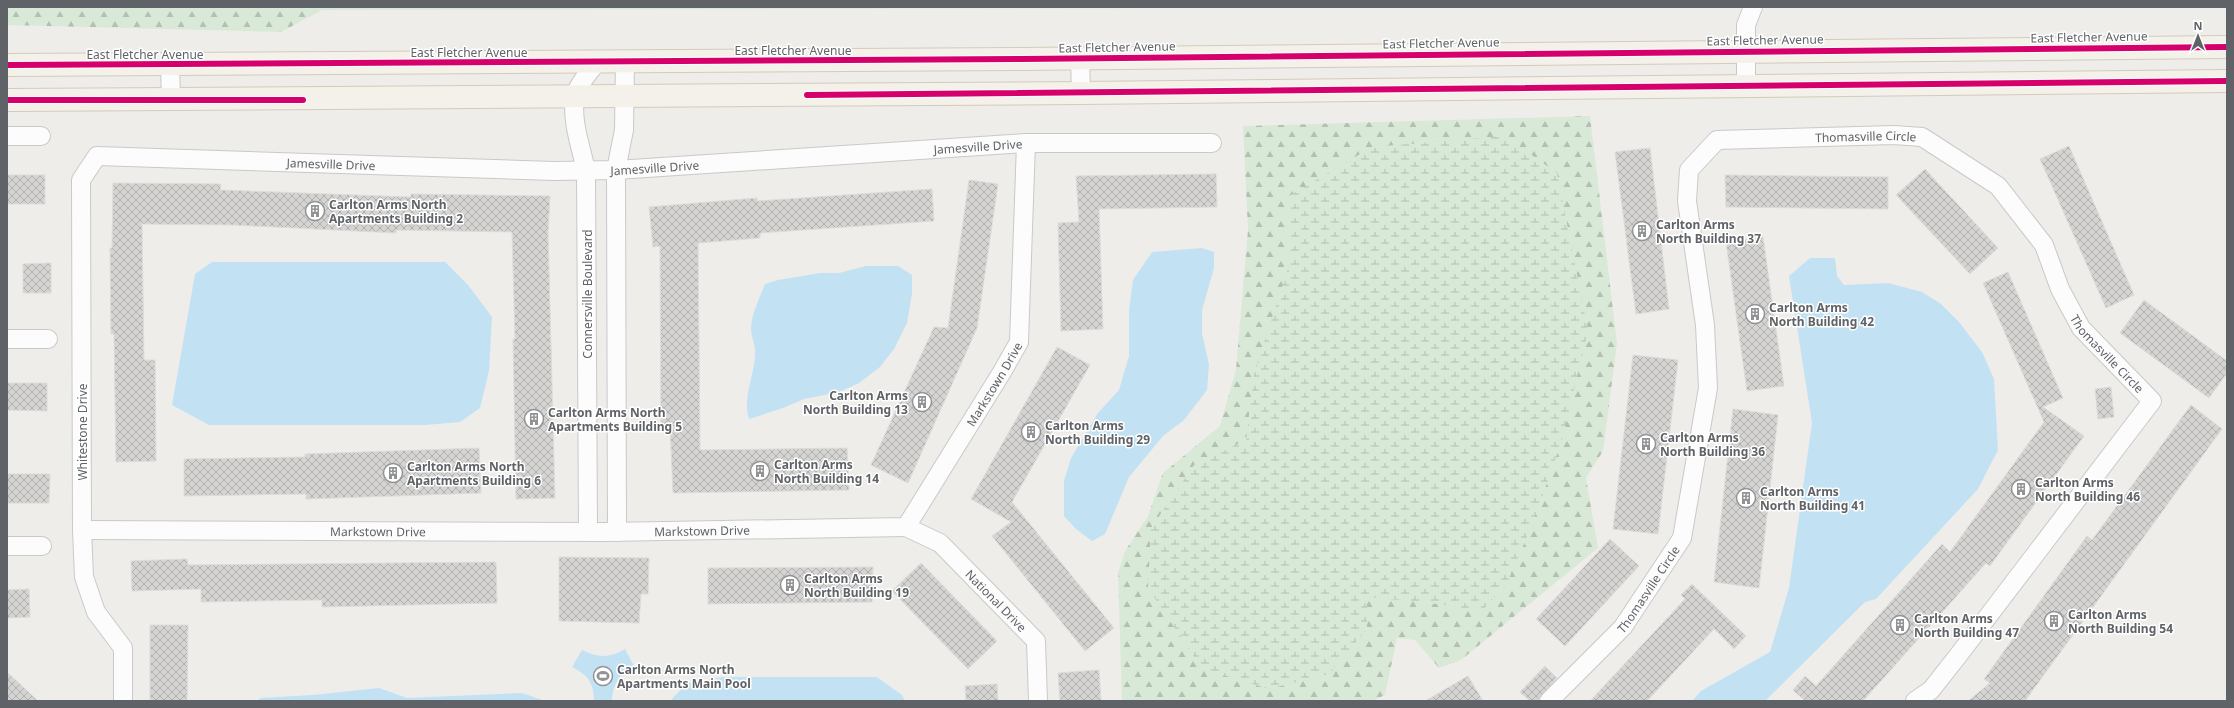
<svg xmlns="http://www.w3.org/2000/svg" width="2234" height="708" font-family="'Noto Sans',sans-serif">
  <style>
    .forest { fill: url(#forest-firs) }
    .wetland { fill: url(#wetland-marsh) }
    .water { fill: #c2e2f4 }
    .building { fill: url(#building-cross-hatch); stroke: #dedcd9 }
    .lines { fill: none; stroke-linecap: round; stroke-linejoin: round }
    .minor-casing { stroke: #c9c9c9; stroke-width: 20 }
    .major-casing { stroke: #d4cbba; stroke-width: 24 }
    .minor { stroke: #fcfcfc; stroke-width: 18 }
    .major { stroke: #f3f1ea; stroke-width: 22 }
    .cycleway-casing { stroke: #fff; stroke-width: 8 }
    .cycleway { stroke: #d6006c; stroke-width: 6 }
    .labels { text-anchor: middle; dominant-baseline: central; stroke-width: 3; stroke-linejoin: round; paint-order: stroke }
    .street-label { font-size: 12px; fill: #5f6367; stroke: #fff }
    .poi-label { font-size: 12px; font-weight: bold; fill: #5f6367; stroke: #fff; text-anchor: start }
  </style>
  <defs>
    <pattern id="forest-firs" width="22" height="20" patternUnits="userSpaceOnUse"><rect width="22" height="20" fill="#d9e9d7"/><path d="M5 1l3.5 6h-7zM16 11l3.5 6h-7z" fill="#b3c0b2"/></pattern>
    <pattern id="wetland-marsh" width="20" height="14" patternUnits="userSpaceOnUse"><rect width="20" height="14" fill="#d9e9d7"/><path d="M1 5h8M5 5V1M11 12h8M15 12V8" fill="none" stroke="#b3c0b2"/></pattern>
    <pattern id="building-cross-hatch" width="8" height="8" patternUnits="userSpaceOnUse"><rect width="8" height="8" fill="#d5d4d3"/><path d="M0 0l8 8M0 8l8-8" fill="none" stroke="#b0b0af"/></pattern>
  </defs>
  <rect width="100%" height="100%" fill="#eeedea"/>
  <g class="forest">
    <polygon points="7,7 1605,7 322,10 281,32 7,25"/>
    <polygon points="1590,116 1617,344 1603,451 1586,478 1598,548 1461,660 1439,668 1415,640 1397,638 1385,695 1372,701 1122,701 1118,573 1125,551 1148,516 1163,473 1220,426 1236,370 1248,230 1243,126"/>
  </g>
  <polygon class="wetland" points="1505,136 1557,173 1588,331 1562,440 1533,523 1507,583 1482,611 1430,603 1367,597 1367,629 1329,674 1269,689 1202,669 1148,588 1151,528 1194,465 1246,440 1254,374 1289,265 1289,196 1372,147"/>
  <g class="water">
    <polygon points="1202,248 1214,252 1214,268 1202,310 1202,333 1209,365 1207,390 1184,420 1163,436 1129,477 1105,534 1092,541 1076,529 1064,516 1064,481 1071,458 1098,413 1119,390 1129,356 1129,310 1133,280 1152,252"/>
    <polygon points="1810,258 1835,258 1837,276 1844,285 1888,283 1922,292 1941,304 1959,322 1982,352 1994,379 1998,450 1978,489 1876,599 1865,602 1765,701 1692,701 1701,691 1770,652 1789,588 1812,423 1789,276"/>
    <polygon points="212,262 445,262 468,285 492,317 489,371 480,408 460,422 425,425 209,425 172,405 195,274"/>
    <path d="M866,266H898L912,275V294L907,323L894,349L880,367L859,383L839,392L804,399L783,408L749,419C742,396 755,376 755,353C756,345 751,337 751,329C751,315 760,297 765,284L778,280L820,273H839Z"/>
    <path d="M625,649L634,666C619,675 613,683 612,701H594C594,683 588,675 572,667L582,650C598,658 610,658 625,649Z"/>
    <polygon points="723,677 877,677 902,695 905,701 670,701 686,684"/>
    <polygon points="379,688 407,698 522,693 545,701 258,701 260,698 313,695"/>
  </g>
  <g class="building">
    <polygon points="2069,146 2134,295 2106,308 2040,159"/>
    <polygon points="1650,148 1669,309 1636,314 1615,152"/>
    <polygon points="1925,169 1998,248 1970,274 1896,195"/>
    <polygon points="1216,174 1217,207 1099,209 1103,329 1061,331 1058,223 1079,222 1076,176"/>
    <rect x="7" y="175" width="38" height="29"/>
    <polygon points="1725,175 1888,177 1888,209 1726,207"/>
    <polygon points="969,180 998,184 977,328 908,483 871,465 934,327 948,328"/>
    <polygon points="113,183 221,184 220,190 411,197 411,194 550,196 548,232 555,498 516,499 513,339 515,339 512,232 396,230 396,233 233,225 142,224 144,360 155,360 156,461 116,462 114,334 111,334 110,248 112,248"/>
    <polygon points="932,189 934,221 760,233 760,238 698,243 700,450 847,448 849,490 673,493 670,425 661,425 660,246 653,247 649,207 757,198 757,201"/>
    <polygon points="1763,237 1784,386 1747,391 1726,242"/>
    <polygon points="51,263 51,293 23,293 23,264"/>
    <polygon points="2008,272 2063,398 2043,407 2084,436 1990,566 1986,563 1863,701 1803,701 1804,700 1793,690 1805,676 1816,686 1942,544 1950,552 2044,422 1983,283"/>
    <polygon points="2144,300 2227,361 2227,373 2209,398 2120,333"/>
    <polygon points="1057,347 1090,365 1012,502 1114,628 1085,651 992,536 1011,522 971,499"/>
    <polygon points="1633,355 1678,360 1658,534 1613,529"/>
    <polygon points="7,383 47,383 47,411 7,410"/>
    <polygon points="2111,387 2114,417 2098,419 2095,389"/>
    <polygon points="2191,405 2222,429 2025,701 1968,701 1990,683 1984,679 2087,536 2092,540"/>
    <polygon points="1733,409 1778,415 1759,588 1714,582"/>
    <polygon points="479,448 481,493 306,499 306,494 184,496 184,459 305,457 305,454"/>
    <polygon points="7,474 50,474 49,503 7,503"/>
    <polygon points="1610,539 1639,566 1565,646 1536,619"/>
    <polygon points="559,557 649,558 648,594 641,594 639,623 559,621"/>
    <polygon points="187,559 188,565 496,562 497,603 322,607 322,600 201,602 201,589 132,591 131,561"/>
    <polygon points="921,563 997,641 968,669 892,591"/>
    <polygon points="873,567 872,602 708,604 708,568"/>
    <polygon points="1692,584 1746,636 1734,649 1714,629 1647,701 1590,701 1685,599 1681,595"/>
    <polygon points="29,589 30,617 7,618 7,590"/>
    <polygon points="150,625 188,625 187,701 150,701"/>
    <polygon points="1545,666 1557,678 1537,701 1530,701 1520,692"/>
    <polygon points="1099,670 1101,701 1060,701 1058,673"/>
    <polygon points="7,672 38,701 7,701"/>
    <polygon points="1468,676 1483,701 1425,701"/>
    <polygon points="997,684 998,701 966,701 965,686"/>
  </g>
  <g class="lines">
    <g class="minor-casing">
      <g id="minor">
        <polyline points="1080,58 1081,93"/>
        <polyline points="170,65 171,99"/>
        <polyline points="1746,87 1746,25 1753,7"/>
        <polyline points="7,136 41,136"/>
        <polyline points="7,339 48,339"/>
        <path id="s1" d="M906,527L940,543L1036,641L1038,701"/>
        <path id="s2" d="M82,530L606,532L906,527L1002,372L1019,342L1026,143"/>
        <path d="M588,532L586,170C581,148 571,120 575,97C577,85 589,73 596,63"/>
        <polyline points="617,532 616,170 624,130 625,62"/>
        <polyline points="7,546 42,546"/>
        <path id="s3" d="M123,701V648L96,612L84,577L82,530L81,180L97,156L554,171L616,170L1026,143H1212"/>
        <path id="s4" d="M1549,701L1623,627L1682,538L1708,388L1705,325L1687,201L1689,170L1717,140L1894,135L1922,137L1998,186L2044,245L2060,289L2081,328L2152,401L1957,657L1931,690L1915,701"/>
      </g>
    </g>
    <g class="major-casing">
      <g id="major">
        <polyline points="7,65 1021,59 2227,47"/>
        <polyline points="7,100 1081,93 2227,81"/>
      </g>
    </g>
    <use href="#minor" class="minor"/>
    <use href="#major" class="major"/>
    <g class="cycleway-casing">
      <g id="cycleway">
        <polyline points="7,65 1021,59 2227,47"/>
        <polyline points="807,95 2227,81"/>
        <polyline points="7,100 303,100"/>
      </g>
    </g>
    <use href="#cycleway" class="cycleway"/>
  </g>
  <defs>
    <g id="building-ring" transform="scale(1)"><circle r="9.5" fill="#fff" stroke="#919395" stroke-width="1.5"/><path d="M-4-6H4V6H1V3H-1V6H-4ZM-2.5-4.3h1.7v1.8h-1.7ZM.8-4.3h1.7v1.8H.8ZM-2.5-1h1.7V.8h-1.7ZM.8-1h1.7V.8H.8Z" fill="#919395"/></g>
    <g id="stadium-ring" transform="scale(1)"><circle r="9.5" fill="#fff" stroke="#919395" stroke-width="1.5"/><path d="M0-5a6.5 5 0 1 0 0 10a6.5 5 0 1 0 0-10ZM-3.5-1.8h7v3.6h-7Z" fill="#919395"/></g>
  </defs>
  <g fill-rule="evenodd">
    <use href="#building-ring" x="315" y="211"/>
    <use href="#building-ring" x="1642" y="231"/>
    <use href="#building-ring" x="1755" y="314"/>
    <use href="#building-ring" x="922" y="402"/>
    <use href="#building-ring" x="534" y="419"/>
    <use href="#building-ring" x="1031" y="432"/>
    <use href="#building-ring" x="1646" y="444"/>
    <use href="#building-ring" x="760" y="471"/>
    <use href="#building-ring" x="393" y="473"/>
    <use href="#building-ring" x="2021" y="489"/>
    <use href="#building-ring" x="1746" y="498"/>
    <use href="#building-ring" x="790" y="585"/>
    <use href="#building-ring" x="2054" y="621"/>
    <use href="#building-ring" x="1900" y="625"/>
    <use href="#stadium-ring" x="603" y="676"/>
  </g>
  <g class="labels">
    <g class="street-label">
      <text transform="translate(2089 37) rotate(-1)">East Fletcher Avenue</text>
      <text transform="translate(1765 40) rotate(-1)">East Fletcher Avenue</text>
      <text transform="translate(1441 43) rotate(-1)">East Fletcher Avenue</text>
      <text transform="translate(1117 47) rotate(-1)">East Fletcher Avenue</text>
      <text x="793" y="50">East Fletcher Avenue</text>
      <text x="469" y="52">East Fletcher Avenue</text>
      <text x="145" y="54">East Fletcher Avenue</text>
      <text stroke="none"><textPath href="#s4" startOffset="773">Thomasville Circle</textPath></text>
      <text stroke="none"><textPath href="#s3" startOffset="1443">Jamesville Drive</textPath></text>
      <text stroke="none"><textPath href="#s3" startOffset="795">Jamesville Drive</textPath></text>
      <text stroke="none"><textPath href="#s3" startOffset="1119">Jamesville Drive</textPath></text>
      <text transform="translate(587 294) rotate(-90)">Connersville Boulevard</text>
      <text stroke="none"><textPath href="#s4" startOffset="1122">Thomasville Circle</textPath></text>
      <text stroke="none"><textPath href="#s2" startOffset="992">Markstown Drive</textPath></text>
      <text transform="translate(82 432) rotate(-90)">Whitestone Drive</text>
      <text stroke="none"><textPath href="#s2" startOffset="620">Markstown Drive</textPath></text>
      <text stroke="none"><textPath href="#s2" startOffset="296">Markstown Drive</textPath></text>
      <text stroke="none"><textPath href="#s4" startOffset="150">Thomasville Circle</textPath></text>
      <text stroke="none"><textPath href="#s1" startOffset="118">National Drive</textPath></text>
    </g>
    <g class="poi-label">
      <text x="329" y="204">Carlton Arms North<tspan x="329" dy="14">Apartments Building 2</tspan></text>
      <text x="1656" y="224">Carlton Arms<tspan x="1656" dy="14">North Building 37</tspan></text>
      <text x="1769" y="307">Carlton Arms<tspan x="1769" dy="14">North Building 42</tspan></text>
      <text x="908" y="395" text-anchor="end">Carlton Arms<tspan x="908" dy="14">North Building 13</tspan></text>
      <text x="548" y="412">Carlton Arms North<tspan x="548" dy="14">Apartments Building 5</tspan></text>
      <text x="1045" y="425">Carlton Arms<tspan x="1045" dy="14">North Building 29</tspan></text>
      <text x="1660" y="437">Carlton Arms<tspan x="1660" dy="14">North Building 36</tspan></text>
      <text x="774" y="464">Carlton Arms<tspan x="774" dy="14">North Building 14</tspan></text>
      <text x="407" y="466">Carlton Arms North<tspan x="407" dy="14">Apartments Building 6</tspan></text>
      <text x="2035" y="482">Carlton Arms<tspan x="2035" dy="14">North Building 46</tspan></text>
      <text x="1760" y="491">Carlton Arms<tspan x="1760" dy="14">North Building 41</tspan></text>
      <text x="804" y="578">Carlton Arms<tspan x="804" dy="14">North Building 19</tspan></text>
      <text x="2068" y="614">Carlton Arms<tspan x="2068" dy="14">North Building 54</tspan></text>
      <text x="1914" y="618">Carlton Arms<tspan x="1914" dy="14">North Building 47</tspan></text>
      <text x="617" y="669">Carlton Arms North<tspan x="617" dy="14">Apartments Main Pool</tspan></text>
    </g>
  </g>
  <rect width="2234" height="708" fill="none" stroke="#5f6367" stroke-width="16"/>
  <g transform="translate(2198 36)" stroke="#ffffff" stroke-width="3" paint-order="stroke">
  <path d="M0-3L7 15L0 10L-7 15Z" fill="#5f6367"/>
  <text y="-6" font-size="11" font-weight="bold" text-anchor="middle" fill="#5f6367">N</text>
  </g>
</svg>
